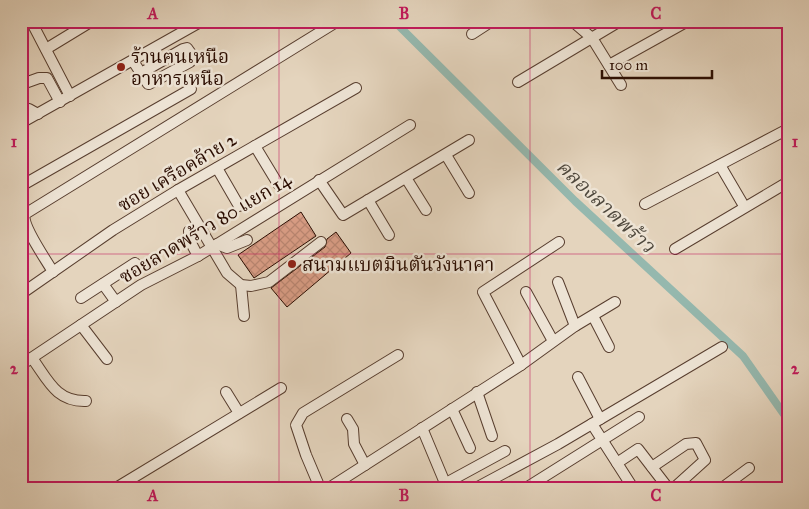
<svg xmlns="http://www.w3.org/2000/svg" width="809" height="509" font-family="'IM FELL Great Primer','Noto Serif Thai',serif">
  <style>
    .lines { fill: none; stroke-linecap: round; stroke-linejoin: round }
    .canal { stroke: #95b8ae; stroke-width: 8 }
    .building { fill: url(#building-cross-hatch); stroke: #2a0c00 }
    .minor-casing { stroke: #583e2f; stroke-width: 12 }
    .minor { stroke: #ede3d4; stroke-width: 10 }
    .grid { fill: none; stroke: #c2185b; stroke-width: 1; stroke-opacity: 0.55 }
    .poi-dot { fill: #8f2418; stroke: #ede3d4; stroke-width: 2 }
    .labels { text-anchor: middle; dominant-baseline: central; stroke-width: 5; stroke-linejoin: round; paint-order: stroke }
    .poi-label { font-size: 19px; fill: #2a0c00; stroke: #ede3d4; text-anchor: start }
    .street-label { font-size: 19px; fill: #2a0c00; stroke: #ede3d4 }
    .water-label { font-size: 20px; font-style: italic; fill: #4f483d; stroke: #ede3d4 }
    .neatline { fill: none; stroke: #c2185b; stroke-width: 2 }
    .grid-label { font-size: 16px; text-anchor: middle; font-weight: bold; fill: #c2185b }
  </style>
  <defs>
    <pattern id="building-cross-hatch" width="8" height="8" patternUnits="userSpaceOnUse" patternTransform="scale(1.25)"><rect width="8" height="8" fill="#d99d85"/><path d="M0 0l8 8M0 8l8-8" fill="none" stroke="#ba8671"/></pattern>
  </defs>
  <rect width="100%" height="100%" fill="#e4d4bd"/>
  <filter id="stains"><feTurbulence type="fractalNoise" baseFrequency=".004" numOctaves="4"/><feColorMatrix values="0 0 0 0 .2 0 0 0 0 .09 0 0 0 0 .02 0 0 0 .5 -.17"/></filter>
  <radialGradient id="worn" r=".72"><stop offset=".6" stop-color="#630" stop-opacity="0"/><stop offset="1" stop-color="#630" stop-opacity=".3"/></radialGradient>
  <g class="lines">
    <polyline class="canal" points="394,21 575,201 743,356 788,420"/>
  </g>
  <g class="building">
    <polygon points="301,212 316,236 254,278 238,255"/>
    <polygon points="336,232 351,253 287,307 271,288 325,247 327,239"/>
  </g>
  <g class="lines">
    <g class="minor-casing">
      <g id="minor">
        <polyline points="31,21 70,96"/>
        <polyline points="572,21 592,38 621,85"/>
        <polyline points="472,34 492,21"/>
        <polyline points="46,49 92,21"/>
        <polyline points="133,61 148,84 149,84 190,62 192,55 187,48 183,49 141,73"/>
        <polyline points="609,65 688,21"/>
        <polyline points="21,81 25,83 39,78 47,78 60,102"/>
        <polyline points="518,82 620,21"/>
        <polyline points="21,107 29,109 38,114"/>
        <polyline points="21,123 202,21"/>
        <polyline points="255,146 278,184"/>
        <polyline points="446,155 469,193"/>
        <polyline points="720,165 744,206"/>
        <polyline points="217,168 239,206"/>
        <polyline points="406,178 426,210"/>
        <polyline points="319,180 343,215 469,140"/>
        <polyline points="21,186 191,89"/>
        <polyline points="178,190 227,273 241,285 251,286 269,282 321,242"/>
        <polyline points="368,200 389,235"/>
        <polyline points="645,204 788,129"/>
        <polyline points="189,231 190,241 198,256"/>
        <polyline points="217,244 227,248 247,240"/>
        <polyline points="675,249 788,182"/>
        <path d="M53,272C47,261 21,225 25,214L338,21"/>
        <polyline points="558,282 575,326"/>
        <polyline points="103,284 116,302"/>
        <polyline points="241,285 244,316"/>
        <polyline points="526,292 553,341"/>
        <polyline points="21,294 113,230 178,190 356,88"/>
        <polyline points="81,298 135,263"/>
        <polyline points="593,316 609,347"/>
        <polyline points="81,325 107,359"/>
        <path d="M32,358C48,380 56,402 86,401"/>
        <polyline points="21,365 141,285 198,256 410,125"/>
        <polyline points="521,365 483,292 559,242"/>
        <polyline points="578,377 600,419"/>
        <polyline points="226,392 239,413"/>
        <polyline points="477,392 492,436"/>
        <polyline points="452,409 470,448"/>
        <polyline points="347,419 353,429 354,444 365,465"/>
        <polyline points="592,424 633,488"/>
        <polyline points="422,428 445,483"/>
        <polyline points="617,463 638,449 668,488"/>
        <polyline points="652,467 686,444 696,443 705,460 674,488"/>
        <polyline points="116,488 281,388"/>
        <polyline points="320,488 306,455 296,425 303,413 398,355"/>
        <polyline points="329,488 521,365 575,326 615,302"/>
        <polyline points="437,488 505,451"/>
        <polyline points="476,488 558,444 722,347"/>
        <polyline points="526,488 639,417"/>
        <polyline points="722,488 749,468"/>
      </g>
    </g>
    <use href="#minor" class="minor"/>
  </g>
  <path class="grid" d="M279,21V488M530,21V488M21,254H788"/>
  <g class="poi-dot">
    <circle cx="121" cy="67" r="5"/>
    <circle cx="292" cy="264" r="5"/>
  </g>
  <g class="labels">
    <g class="poi-label">
      <text x="131" y="56">ร้านฅนเหนือ<tspan x="131" dy="22">อาหารเหนือ</tspan></text>
      <text x="302" y="264">สนามแบตมินตันวังนาคา</text>
    </g>
    <g class="street-label">
      <text transform="translate(177 172) rotate(-31)">ซอย เครือคล้าย 2</text>
      <text transform="translate(205 228) rotate(-31)">ซอยลาดพร้าว 80 แยก 14</text>
    </g>
    <g class="water-label">
      <text transform="translate(606 206) rotate(43)">คลองลาดพร้าว</text>
    </g>
  </g>
  <rect width="809" height="509" fill="none" stroke="#e4d4bd" stroke-width="55"/>
  <path d="M602 70v8h110v-8" fill="none" stroke="#2a0c00" stroke-width="2.5"/>
  <text x="609" y="70" font-size="15" fill="#2a0c00" stroke="#ede3d4" stroke-width="4" paint-order="stroke">100 m</text>
  <rect x="28" y="28" width="754" height="454" class="neatline"/>
  <g class="grid-label">
    <text x="153" y="19">A</text>
    <text x="404" y="19">B</text>
    <text x="656" y="19">C</text>
    <text x="14" y="147">1</text>
    <text x="795" y="147">1</text>
    <text x="14" y="374">2</text>
    <text x="795" y="374">2</text>
    <text x="153" y="501">A</text>
    <text x="404" y="501">B</text>
    <text x="656" y="501">C</text>
  </g>
  <rect width="100%" height="100%" filter="url(#stains)"/>
  <rect width="100%" height="100%" fill="url(#worn)"/>
</svg>
